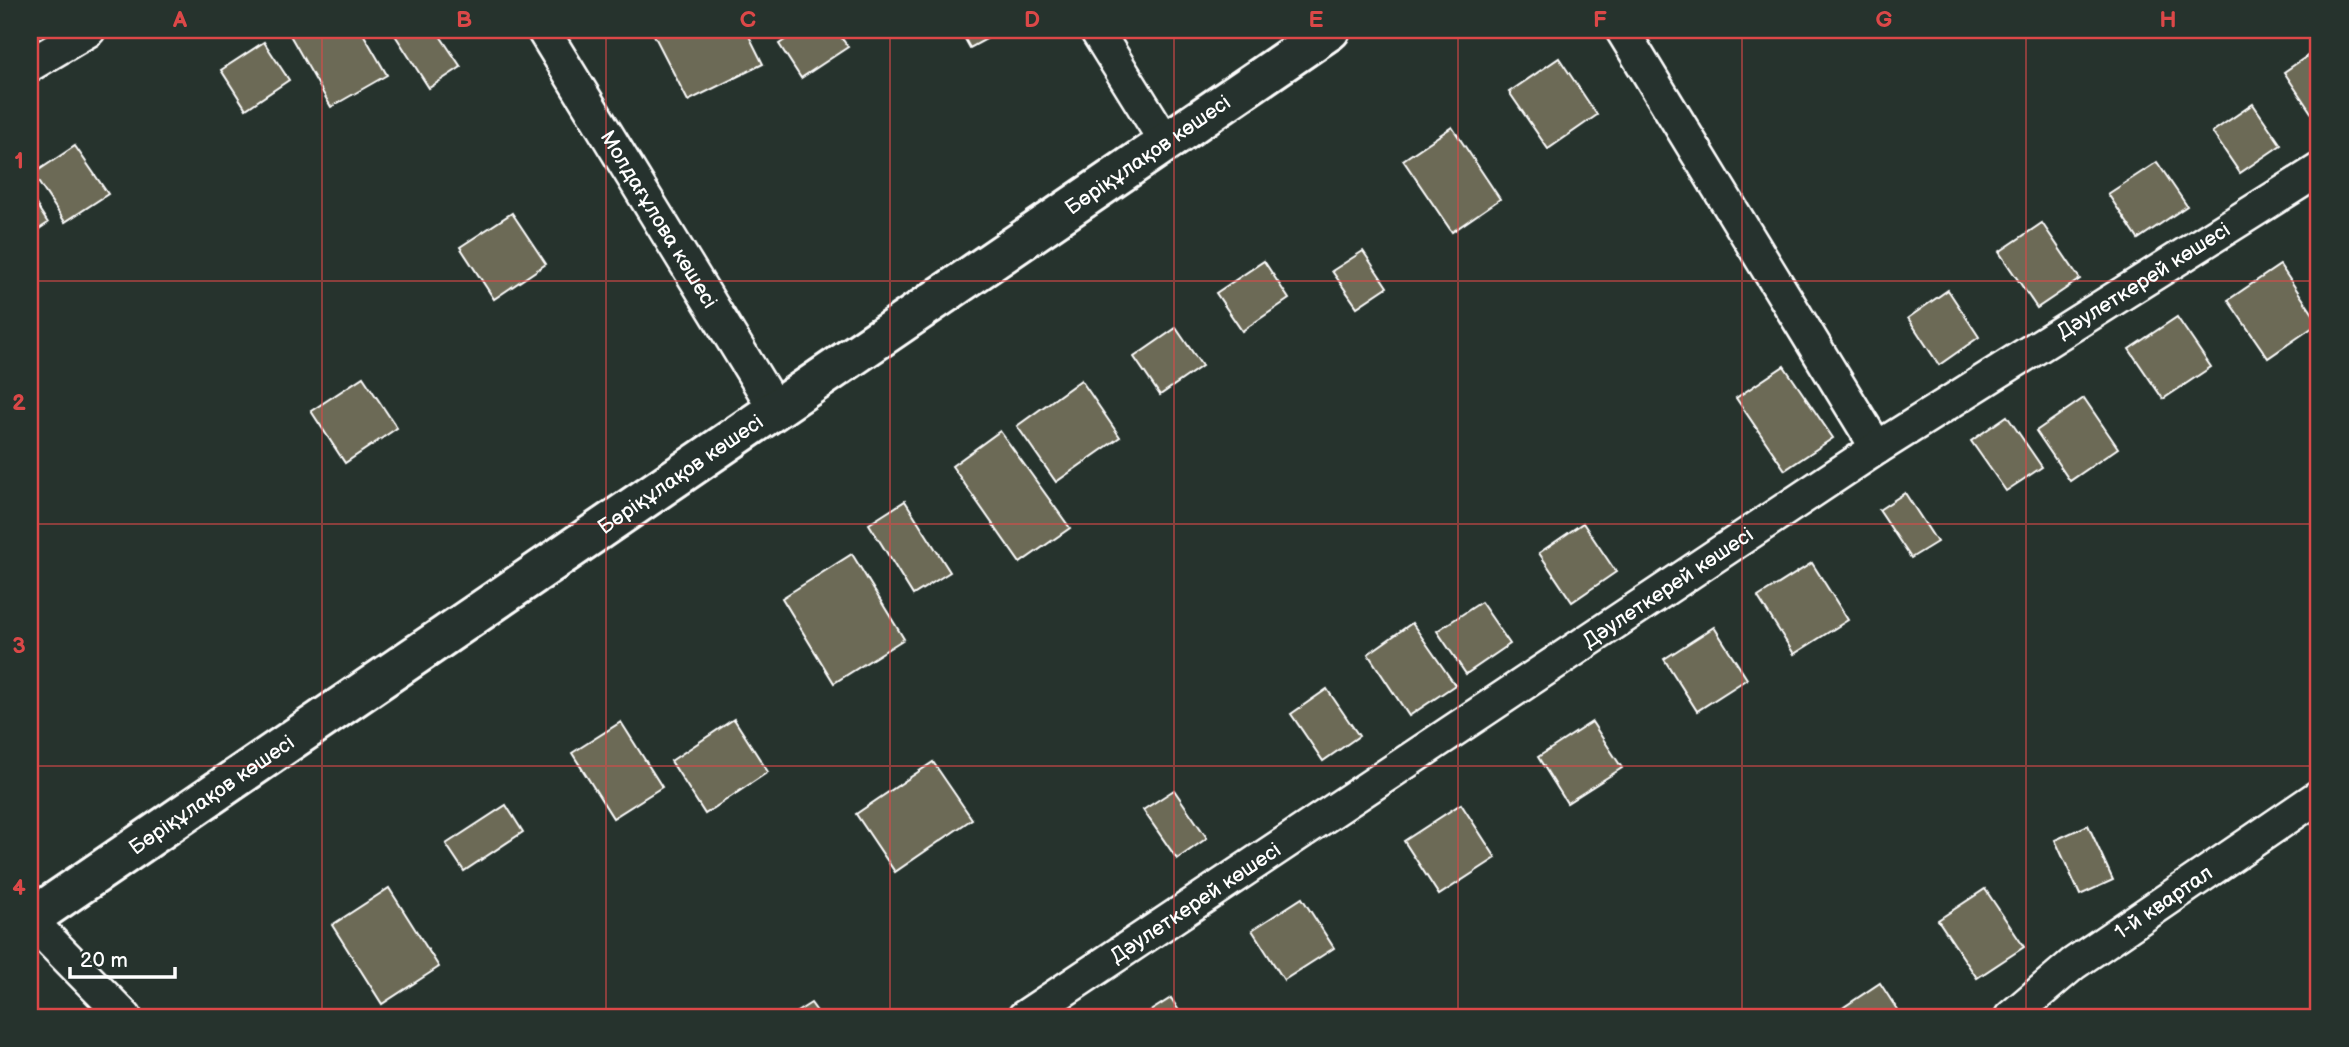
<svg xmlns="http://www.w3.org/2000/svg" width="2349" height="1047" font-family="'Balsamiq Sans',sans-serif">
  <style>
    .building { fill: #6c6b56; stroke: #fff; stroke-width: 2 }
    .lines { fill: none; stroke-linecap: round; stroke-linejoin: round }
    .street-casing { stroke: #fff; stroke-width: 37 }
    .secondary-casing { stroke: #fff; stroke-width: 44 }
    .street { stroke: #26332d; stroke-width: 32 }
    .secondary { stroke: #26332d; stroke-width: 38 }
    .grid { fill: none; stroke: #dc4848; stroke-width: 2; stroke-opacity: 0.55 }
    .labels { text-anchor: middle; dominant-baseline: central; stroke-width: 7; stroke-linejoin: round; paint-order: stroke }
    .street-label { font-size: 21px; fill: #fff; stroke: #26332d }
    .neatline { fill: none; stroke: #dc4848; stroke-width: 2.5 }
    .grid-label { font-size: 23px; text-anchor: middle; font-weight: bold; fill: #dc4848 }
  </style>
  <rect width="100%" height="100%" fill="#26332d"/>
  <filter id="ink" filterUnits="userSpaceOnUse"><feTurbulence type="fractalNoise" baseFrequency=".0143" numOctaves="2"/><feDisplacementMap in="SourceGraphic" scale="14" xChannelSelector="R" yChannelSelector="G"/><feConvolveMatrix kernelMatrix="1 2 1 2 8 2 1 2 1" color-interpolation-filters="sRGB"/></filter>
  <g filter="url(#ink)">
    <g class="building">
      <polygon points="287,30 361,30 387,75 331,107"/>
      <polygon points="396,30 436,30 461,67 429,88 393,32"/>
      <polygon points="664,30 746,30 763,64 688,101 654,35"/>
      <polygon points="800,30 836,30 848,47 801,78 779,44"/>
      <polygon points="960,30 1000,30 1001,31 970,48"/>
      <polygon points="264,42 289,80 246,109 221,70"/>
      <polygon points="2319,48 2319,122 2318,123 2284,72"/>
      <polygon points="1559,58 1597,115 1548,149 1509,92"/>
      <polygon points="2253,104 2281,145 2240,173 2212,132"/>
      <polygon points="1452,127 1500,199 1452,232 1403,160"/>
      <polygon points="75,146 108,194 65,222 33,174"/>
      <polygon points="2157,162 2187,206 2138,239 2108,194"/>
      <polygon points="30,195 48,223 30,235"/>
      <polygon points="512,213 546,264 494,299 460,247"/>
      <polygon points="2042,223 2080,279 2037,308 1999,252"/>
      <polygon points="1363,251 1387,287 1357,307 1332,271"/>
      <polygon points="1264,261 1289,299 1242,331 1216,293"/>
      <polygon points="2280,265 2319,323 2268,358 2228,300"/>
      <polygon points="1948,290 1979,337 1939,365 1908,318"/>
      <polygon points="2177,317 2211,367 2163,399 2129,349"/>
      <polygon points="1176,328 1202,366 1160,395 1134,357"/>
      <polygon points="1784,366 1833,438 1785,470 1736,398"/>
      <polygon points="363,377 397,428 345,463 311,411"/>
      <polygon points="1081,380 1120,437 1056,482 1017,426"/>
      <polygon points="2084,398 2118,448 2070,481 2036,431"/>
      <polygon points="2007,416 2042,467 2006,491 1971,441"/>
      <polygon points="1000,431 1070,528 1020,563 952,466"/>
      <polygon points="1905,493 1937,542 1911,558 1879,510"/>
      <polygon points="905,501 950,572 913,595 869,524"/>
      <polygon points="1583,523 1616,572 1572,602 1539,553"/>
      <polygon points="852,554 904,639 834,683 782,598"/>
      <polygon points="1812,563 1848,620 1794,654 1758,597"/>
      <polygon points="1481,602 1510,644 1466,674 1437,631"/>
      <polygon points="1412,623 1455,685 1409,716 1368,654"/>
      <polygon points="1714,627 1747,679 1697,711 1664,659"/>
      <polygon points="1327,689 1359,736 1323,761 1291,714"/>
      <polygon points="734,719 768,772 705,814 671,761"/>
      <polygon points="621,722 662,787 613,818 572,753"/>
      <polygon points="1592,722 1622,768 1567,803 1538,757"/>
      <polygon points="933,762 972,819 895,872 856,814"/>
      <polygon points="1174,790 1207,838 1177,859 1143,810"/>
      <polygon points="1461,804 1496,858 1439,895 1404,841"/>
      <polygon points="506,805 523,832 464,871 446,844"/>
      <polygon points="2088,825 2113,880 2080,895 2055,840"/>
      <polygon points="389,888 439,967 382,1004 332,925"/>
      <polygon points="1985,889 2024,947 1977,978 1938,920"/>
      <polygon points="1302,898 1334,948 1284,980 1252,930"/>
      <polygon points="1880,983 1902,1017 1829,1017"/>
      <polygon points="1171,998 1183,1017 1141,1017"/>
      <polygon points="811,1003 821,1017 789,1017"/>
    </g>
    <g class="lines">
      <g class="street-casing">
        <g id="street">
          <path id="s1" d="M543,30L775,409"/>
          <polyline points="1096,30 1165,141"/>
          <polyline points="1622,30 1877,448"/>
          <polyline points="30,65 89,30"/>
          <polyline points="30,920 125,1017"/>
          <path id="s2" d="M1024,1017L1877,448L2319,170"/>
          <path id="s3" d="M2011,1017L2073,964L2319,796"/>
        </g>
      </g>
      <g class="secondary-casing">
        <g id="secondary">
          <path id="s4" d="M30,919L1330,30"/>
        </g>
      </g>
      <use href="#street" class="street"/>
      <use href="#secondary" class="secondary"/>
    </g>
  </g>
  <path class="grid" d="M322,30V1017M606,30V1017M890,30V1017M1174,30V1017M1458,30V1017M1742,30V1017M2026,30V1017M30,281H2319M30,524H2319M30,766H2319"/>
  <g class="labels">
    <g class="street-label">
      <text stroke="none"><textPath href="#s4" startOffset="1354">Бөріқұлақов көшесі</textPath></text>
      <text stroke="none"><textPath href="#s1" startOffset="222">Молдағұлова көшесі</textPath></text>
      <text stroke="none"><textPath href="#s2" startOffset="1340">Дәулеткерей көшесі</textPath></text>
      <text stroke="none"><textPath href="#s4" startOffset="788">Бөріқұлақов көшесі</textPath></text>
      <text stroke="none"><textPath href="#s2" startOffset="774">Дәулеткерей көшесі</textPath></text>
      <text stroke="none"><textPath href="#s4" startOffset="220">Бөріқұлақов көшесі</textPath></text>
      <text stroke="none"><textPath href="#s2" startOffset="206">Дәулеткерей көшесі</textPath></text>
      <text stroke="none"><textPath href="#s3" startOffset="191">1-й квартал</textPath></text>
    </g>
  </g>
  <rect width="2349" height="1047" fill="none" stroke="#26332d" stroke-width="77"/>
  <path d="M70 967v10h105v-10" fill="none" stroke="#ffffff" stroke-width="3.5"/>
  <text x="80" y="967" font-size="21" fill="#ffffff" stroke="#26332d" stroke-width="5" paint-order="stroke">20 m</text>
  <rect x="38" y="38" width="2272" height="971" class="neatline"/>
  <g class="grid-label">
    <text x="180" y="27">A</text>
    <text x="464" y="27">B</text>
    <text x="748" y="27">C</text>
    <text x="1032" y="27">D</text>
    <text x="1316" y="27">E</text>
    <text x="1600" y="27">F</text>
    <text x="1884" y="27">G</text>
    <text x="2168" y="27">H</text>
    <text x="19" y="168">1</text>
    <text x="19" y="410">2</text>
    <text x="19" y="653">3</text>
    <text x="19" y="895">4</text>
  </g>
</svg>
